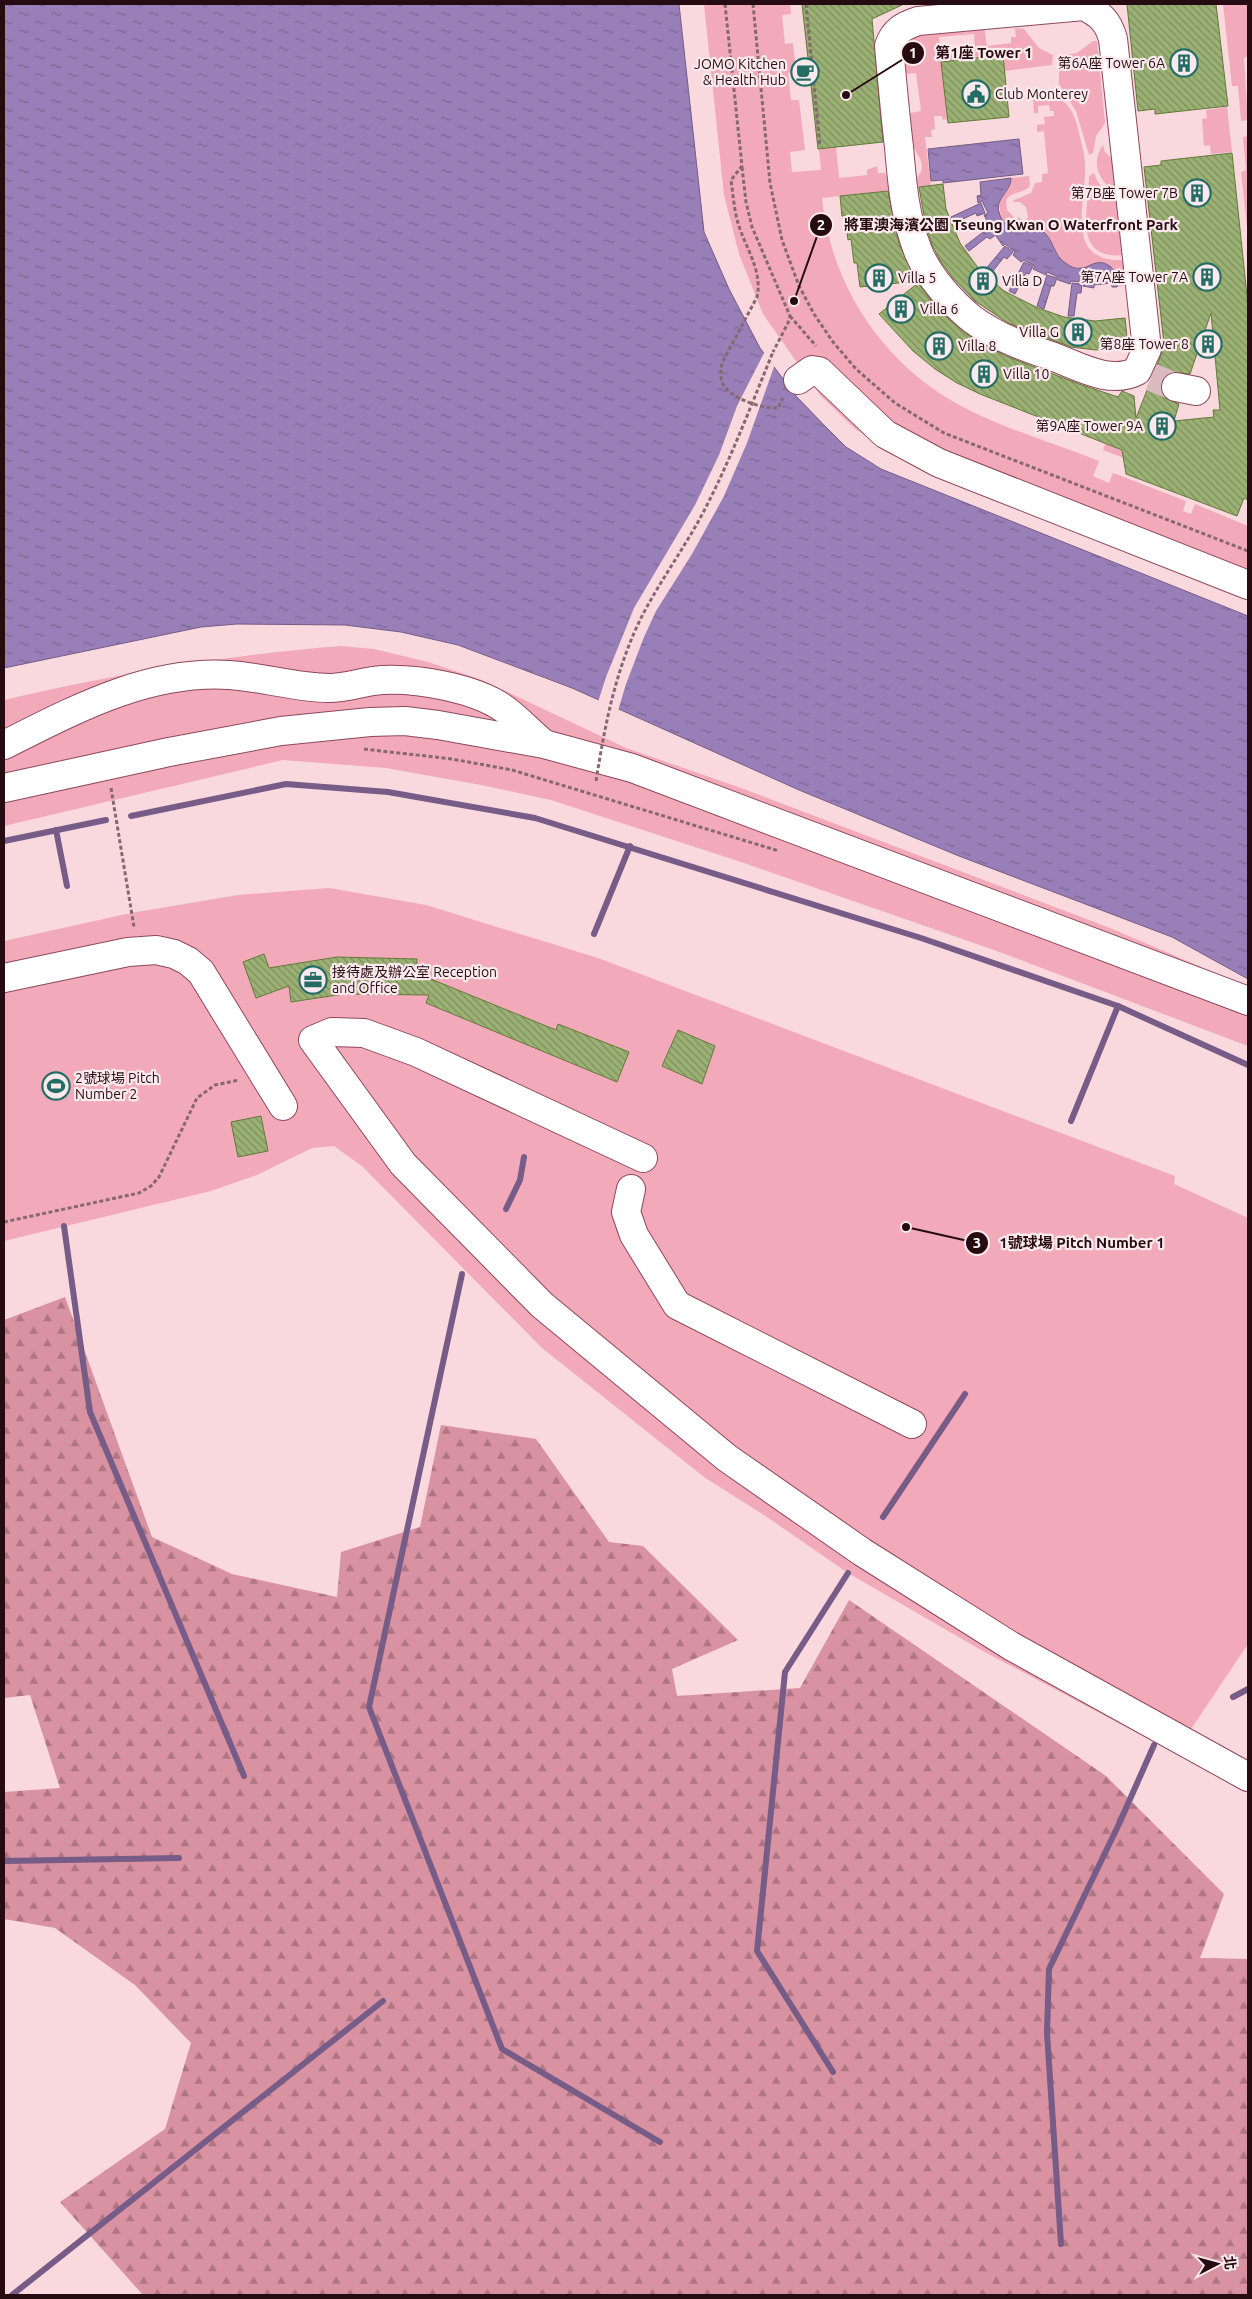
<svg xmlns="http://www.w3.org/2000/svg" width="1252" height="2299" font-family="Ubuntu,'Noto Sans TC',sans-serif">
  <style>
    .forest { fill: url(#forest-firs) }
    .green { fill: #f2aaba; fill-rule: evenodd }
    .water { fill: url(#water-ripples); stroke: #765c86 }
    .pier { fill: #f9d8de }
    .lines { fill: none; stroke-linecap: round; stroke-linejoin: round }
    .stream { stroke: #765c86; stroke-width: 6 }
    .building { fill: url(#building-back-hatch); stroke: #637938; fill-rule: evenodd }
    .minor-tunnel { stroke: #dab9c0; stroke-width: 28; stroke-dasharray: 28 14; stroke-linecap: butt }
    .minor-casing { stroke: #8d485a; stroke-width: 30 }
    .path { stroke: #86686f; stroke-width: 3; stroke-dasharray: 4 2.5; stroke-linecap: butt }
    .minor { stroke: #fff; stroke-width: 28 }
    .path-bridge { stroke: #86686f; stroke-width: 3; stroke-dasharray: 4 2.5; stroke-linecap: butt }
    .labels { text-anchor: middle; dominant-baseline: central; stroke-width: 4.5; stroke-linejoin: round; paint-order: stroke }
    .poi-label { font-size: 14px; fill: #270b13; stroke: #fbeaed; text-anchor: start }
    .leader { fill: none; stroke: #270b13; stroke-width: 2 }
    .callout-dot { fill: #270b13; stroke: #fbeaed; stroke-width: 2 }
    .mark-label { font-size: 15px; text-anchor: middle; font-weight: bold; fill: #fff }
    .callout-label { font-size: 15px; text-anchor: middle; font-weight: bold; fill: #270b13; stroke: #fbeaed; stroke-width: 4.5; stroke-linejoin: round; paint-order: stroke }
  </style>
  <defs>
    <pattern id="forest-firs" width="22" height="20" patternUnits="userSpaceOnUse" patternTransform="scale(1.25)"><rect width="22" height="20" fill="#d892a2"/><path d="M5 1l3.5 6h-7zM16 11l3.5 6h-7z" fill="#af7583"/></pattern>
    <pattern id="water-ripples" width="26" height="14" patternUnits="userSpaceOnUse" patternTransform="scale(1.25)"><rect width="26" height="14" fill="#987fb7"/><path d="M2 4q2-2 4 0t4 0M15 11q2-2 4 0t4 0" fill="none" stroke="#7c6694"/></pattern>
    <pattern id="building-back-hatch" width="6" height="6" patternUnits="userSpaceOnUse" patternTransform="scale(1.25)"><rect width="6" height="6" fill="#9bb174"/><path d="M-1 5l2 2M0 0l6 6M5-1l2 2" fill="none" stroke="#7e8e5e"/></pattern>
  </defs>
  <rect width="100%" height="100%" fill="#f9d8de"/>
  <polygon class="forest" points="65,1297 152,1537 232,1574 337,1597 341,1552 420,1527 441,1425 536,1439 609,1542 643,1546 738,1640 672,1669 677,1696 800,1688 849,1600 1106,1776 1224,1894 1200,1958 1248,1959 1248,2295 143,2295 60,2202 165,2129 191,2043 135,1985 55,1928 4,1919 4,1792 60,1788 30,1695 4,1698 4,1320"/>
  <g class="green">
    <path d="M704,4H790L791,14L782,15L785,44L793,43L796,72L788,73L791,100H799L805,150L790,152L792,172L821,170L819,149L836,147L839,178L867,175V170L877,166L878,173H885L892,190L822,198C831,286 883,364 961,406C1005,429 1053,443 1099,461L1093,476L1109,483L1113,473L1186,501L1183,511L1191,514L1195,504L1248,526V598L911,463L855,429L820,395L763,314L739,254L724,195Z"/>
    <polygon points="1223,4 1248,4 1248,56 1244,58 1248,120 1241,121 1238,86 1232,86"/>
    <path d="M984,26L987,46L1011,43V37H1016L1015,28L1024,29L1039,48L1053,55L1052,65L1005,71L1003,55L941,62L947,119L943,120L942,116H934L935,129L931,130L932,137H925L931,186L911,188C913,180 921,176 922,167C922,157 915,153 913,145C911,135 911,123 910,113L921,111L916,73L906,74C904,56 903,43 921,34ZM974,34L975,48L941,51L939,37Z"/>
    <polygon points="1093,41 1097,41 1105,123 1096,136 1093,153 1089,155 1076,111 1059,84 1059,69 1063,55 1077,53"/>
    <path d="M1050,96C1066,99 1073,110 1077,125C1080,138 1084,150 1085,163C1087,203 1062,263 1125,260L1128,285L1117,287L1116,273C1102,254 1088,273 1070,266C1052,259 1056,237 1040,228C1026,221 1013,232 1001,218L999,202L1008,189L1011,178L1029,176L1030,186C1023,194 1012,191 1006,200L1007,210L1016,219L1018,217L1024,222L1028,217L1026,207L1020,202H1013L1014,200L1031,193L1035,183L1042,182V174L1048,173L1044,131L1037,132V125L1045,124L1044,117L1054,116V111H1050L1049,105L1038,106V113H1034L1033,98Z"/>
    <polygon points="1227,107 1232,152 1211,154 1210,145 1204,146 1202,119 1207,118 1206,110"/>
    <polygon points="1248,136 1248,236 1241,172 1246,170 1243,137"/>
    <path d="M1103,145L1105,152L1113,160L1118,192C1099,184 1090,162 1103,145Z"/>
    <path d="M1094,173C1098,186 1106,193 1119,197L1125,255C1071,261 1089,209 1089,176Z"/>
    <polygon points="1109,434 1127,441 1122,453 1124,458 1103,450"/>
    <path d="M341,646L374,649L428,662L482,680L626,748L741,788L1110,928L1248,987V1046L994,950L741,862L551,800L481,785L386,768L283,760L4,826V700C116,674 226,655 341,646Z"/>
    <polygon points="329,888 426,905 598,958 1175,1176 1174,1184 1248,1218 1248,1644 1175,1753 981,1650 848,1573 764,1515 704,1477 542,1348 363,1167 334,1146 312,1148 257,1175 211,1191 4,1241 4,941 131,913 238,895"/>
  </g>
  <g class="water">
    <polygon points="4,4 679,4 704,232 729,289 760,348 795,395 825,426 846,447 881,469 1248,616 1248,979 1172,937 959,856 799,790 572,688 458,645 401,632 345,625 237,624 201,627 4,668"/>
    <polygon points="1019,139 1023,174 943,183 943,180 931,181 928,149"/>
    <path d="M1011,178C1011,192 995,198 999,212C1004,235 1027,221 1040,229C1055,238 1052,256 1067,264C1071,267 1076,269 1081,268C1087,268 1091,264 1096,263C1109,260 1121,274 1117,287H1112L1111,283L1094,285V288L1083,286V282L1071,281L1070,284L1058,280V277L1047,272L1046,275L1033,269L1035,266L1024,260L1021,262L1013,255L1015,252L1005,244L1003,246L996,236L999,234L991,224L989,225L984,215L988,213L982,201L978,203L977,196L981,195L980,182Z"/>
    <polygon points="981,203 985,213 977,216 976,213 954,223 951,217"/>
    <polygon points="991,226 997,234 990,239 987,237 969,251 965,246"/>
    <polygon points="1005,246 1013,252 1007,259 1004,257 989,276 984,271"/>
    <polygon points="1024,262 1033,266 1029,274 1026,273 1015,294 1009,291"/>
    <polygon points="1047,275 1057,278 1054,286 1051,286 1044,309 1037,306"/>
    <polygon points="1072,283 1082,284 1081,293 1077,293 1074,316 1068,316"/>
  </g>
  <polygon class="pier" points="765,351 775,364 747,443 724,496 692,554 656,611 644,637 626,684 618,711 598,702 606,677 634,608 695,505 719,455 737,406"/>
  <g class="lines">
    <g class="stream">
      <polyline points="131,816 286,784 388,792 535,818 921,938 1118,1006 1248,1065"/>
      <polyline points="56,830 67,886"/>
      <polyline points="4,841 106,820"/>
      <polyline points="594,934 630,846"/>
      <polyline points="1071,1121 1118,1006"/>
      <polyline points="506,1209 520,1180 524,1157"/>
      <polyline points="64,1226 90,1412 244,1776"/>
      <polyline points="462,1274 369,1707 502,2049 660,2142"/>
      <polyline points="883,1517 965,1394"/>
      <polyline points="1233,1697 1248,1689"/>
      <polyline points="4,1861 179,1858"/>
      <polyline points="833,2072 757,1951 785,1672 848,1573"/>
      <polyline points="1061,2244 1047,2033 1049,1969 1119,1824 1154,1745"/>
      <polyline points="12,2295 383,2001"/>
    </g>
  </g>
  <g class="building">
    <polygon points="802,4 904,4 872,19 883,142 818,149"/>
    <polygon points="1127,4 1216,4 1228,106 1155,114 1155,109 1138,111"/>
    <polygon points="1003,55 1009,117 948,123 941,62"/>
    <path d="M1232,153L1248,305V500L1244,498L1237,516L1126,474L1122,450L980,394L957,383L935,369L913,351L879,314L918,283L937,308L968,335L1006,356L1079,384L1118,397L1122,391L1134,396L1136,418L1161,355L1164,343L1144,167L1161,165V161ZM1211,313L1220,410H1213L1214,417L1174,421L1179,404L1165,398L1161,392V383L1164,377L1171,372L1190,374Z"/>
    <polygon points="943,184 946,209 960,243 979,269 1004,291 1038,308 1064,317 1095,321 1125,318 1128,347 1096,350 1071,347 1008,323 975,301 953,278 941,262 932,245 925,222 919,187"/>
    <polygon points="888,191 899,244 917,281 860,287 857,263 854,263 851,239 848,240 845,216 842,216 840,196"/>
    <polygon points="264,954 269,968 337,957 417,959 416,973 556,1030 558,1024 629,1052 617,1082 426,1003 429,995 344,994 291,1002 289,986 256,998 243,962"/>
    <polygon points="678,1030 715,1046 702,1084 662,1066"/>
    <polygon points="261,1116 268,1151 238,1157 231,1122"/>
  </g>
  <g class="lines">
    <polyline class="minor-tunnel" points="1151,377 1176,387"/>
    <g class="minor-casing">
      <g id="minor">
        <path d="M1084,6C1100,14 1108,21 1113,39L1147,349L1137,371C1111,385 1080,367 1054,357C1027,348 996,337 972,319C952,303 928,276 918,251C905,218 902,183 899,147C895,114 892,80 889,46C894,31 903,26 918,21Z"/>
        <polyline points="798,380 812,370 819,371 885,434 939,463 1248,585"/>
        <polyline points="1176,387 1196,391"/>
        <path d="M4,745C74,710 147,670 229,675C263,677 296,688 330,688C345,688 366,681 382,680C417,678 474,688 503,708C517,718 530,732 543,743"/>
        <polyline points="4,788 169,752 281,731 370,722 405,721 438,725 544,744 632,768 1248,1001"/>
        <polyline points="4,978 128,952 156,950 174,954 188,961 201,972 283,1106"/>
        <polyline points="643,1158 416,1052 364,1033 332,1032 313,1040 403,1164 542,1305 727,1458 862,1552 1011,1646 1248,1777"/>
        <polyline points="631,1189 626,1212 634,1235 677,1305 912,1424"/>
      </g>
    </g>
    <g class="path">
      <path d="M725,4L742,166L731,180C733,194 734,209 738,223C745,247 763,271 757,297L722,363C721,370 720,376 722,382C728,398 762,409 778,408L783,398"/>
      <polyline points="753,4 770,183 782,240 799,286 814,314 833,342 856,369 895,403 944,433 1248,551"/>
      <polyline points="806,4 820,146"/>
      <polyline points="742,167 746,202 752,227 790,316 788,323 773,352"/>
      <polyline points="790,316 816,346"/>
      <polyline points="364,749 452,759 512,770 779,851"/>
      <polyline points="111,788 134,927"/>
      <polyline points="4,1222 139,1193 151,1186 159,1177 197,1098 215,1085 239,1080"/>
    </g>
    <use href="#minor" class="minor"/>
    <path class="path-bridge" d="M596,781C605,725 615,672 640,620C660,580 687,545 707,505C732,456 752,403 773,352"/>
  </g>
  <defs>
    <g id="building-ring" transform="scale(1.4375)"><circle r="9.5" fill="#fbeaed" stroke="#246d65" stroke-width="1.5"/><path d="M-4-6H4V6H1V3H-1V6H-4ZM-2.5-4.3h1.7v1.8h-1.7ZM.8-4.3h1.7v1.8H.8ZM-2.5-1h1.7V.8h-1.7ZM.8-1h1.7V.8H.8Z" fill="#246d65"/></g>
    <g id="cafe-ring" transform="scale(1.4375)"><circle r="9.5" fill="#fbeaed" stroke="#246d65" stroke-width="1.5"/><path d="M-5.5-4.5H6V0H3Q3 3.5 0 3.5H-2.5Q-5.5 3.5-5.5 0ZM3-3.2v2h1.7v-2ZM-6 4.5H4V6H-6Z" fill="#246d65"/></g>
    <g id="civic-ring" transform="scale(1.4375)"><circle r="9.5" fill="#fbeaed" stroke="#246d65" stroke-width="1.5"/><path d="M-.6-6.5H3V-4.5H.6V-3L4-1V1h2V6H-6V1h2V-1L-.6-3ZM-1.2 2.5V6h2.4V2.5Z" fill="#246d65"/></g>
    <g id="office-ring" transform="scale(1.4375)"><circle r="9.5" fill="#fbeaed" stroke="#246d65" stroke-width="1.5"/><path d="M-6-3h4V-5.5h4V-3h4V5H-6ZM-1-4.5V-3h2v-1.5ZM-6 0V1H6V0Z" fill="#246d65"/></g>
    <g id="stadium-ring" transform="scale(1.4375)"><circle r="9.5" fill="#fbeaed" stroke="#246d65" stroke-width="1.5"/><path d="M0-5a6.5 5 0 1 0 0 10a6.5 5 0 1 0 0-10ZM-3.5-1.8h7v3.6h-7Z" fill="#246d65"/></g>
  </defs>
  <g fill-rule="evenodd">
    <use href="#building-ring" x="1184" y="63"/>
    <use href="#cafe-ring" x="805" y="72"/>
    <use href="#civic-ring" x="976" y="94"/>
    <use href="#building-ring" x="1197" y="193"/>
    <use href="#building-ring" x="1207" y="277"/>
    <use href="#building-ring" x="879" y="278"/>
    <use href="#building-ring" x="983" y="281"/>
    <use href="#building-ring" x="901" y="309"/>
    <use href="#building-ring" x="1078" y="332"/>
    <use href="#building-ring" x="1208" y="344"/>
    <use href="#building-ring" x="939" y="346"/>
    <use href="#building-ring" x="984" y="374"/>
    <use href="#building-ring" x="1162" y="426"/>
    <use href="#office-ring" x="313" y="980"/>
    <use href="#stadium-ring" x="56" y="1086"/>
  </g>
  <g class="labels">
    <g class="poi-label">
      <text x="1165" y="63" text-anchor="end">第6A座 Tower 6A</text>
      <text x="786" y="64" text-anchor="end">JOMO Kitchen<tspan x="786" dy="16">&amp; Health Hub</tspan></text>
      <text x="995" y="94">Club Monterey</text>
      <text x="1178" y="193" text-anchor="end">第7B座 Tower 7B</text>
      <text x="1188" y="277" text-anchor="end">第7A座 Tower 7A</text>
      <text x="898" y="278">Villa 5</text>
      <text x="1002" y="281">Villa D</text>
      <text x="920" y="309">Villa 6</text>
      <text x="1059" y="332" text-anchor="end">Villa G</text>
      <text x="1189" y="344" text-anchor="end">第8座 Tower 8</text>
      <text x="958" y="346">Villa 8</text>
      <text x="1003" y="374">Villa 10</text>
      <text x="1143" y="426" text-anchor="end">第9A座 Tower 9A</text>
      <text x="332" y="972">接待處及辦公室 Reception<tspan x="332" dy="16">and Office</tspan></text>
      <text x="75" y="1078">2號球場 Pitch<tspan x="75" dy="16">Number 2</tspan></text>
    </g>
  </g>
  <path class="leader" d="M846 95L913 53M794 301L821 225M906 1227L977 1243"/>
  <g class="callout-dot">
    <circle cx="846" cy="95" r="5"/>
    <circle cx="794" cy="301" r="5"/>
    <circle cx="906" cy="1227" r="5"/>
    <circle cx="913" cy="53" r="12"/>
    <circle cx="821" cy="225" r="12"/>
    <circle cx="977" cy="1243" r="12"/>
  </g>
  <g class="mark-label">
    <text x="913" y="58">1</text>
    <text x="821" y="230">2</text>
    <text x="977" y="1248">3</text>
  </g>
  <g class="callout-label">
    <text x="984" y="58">第1座 Tower 1</text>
    <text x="1011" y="230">將軍澳海濱公園 Tseung Kwan O Waterfront Park</text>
    <text x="1082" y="1248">1號球場 Pitch Number 1</text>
  </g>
  <rect width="1252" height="2299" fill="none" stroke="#270b13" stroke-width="10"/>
  <g transform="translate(1217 2264) rotate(84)" stroke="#fbeaed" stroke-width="4" paint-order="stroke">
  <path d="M0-4L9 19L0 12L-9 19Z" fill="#270b13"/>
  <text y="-8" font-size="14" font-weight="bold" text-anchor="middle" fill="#270b13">北</text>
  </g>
</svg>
